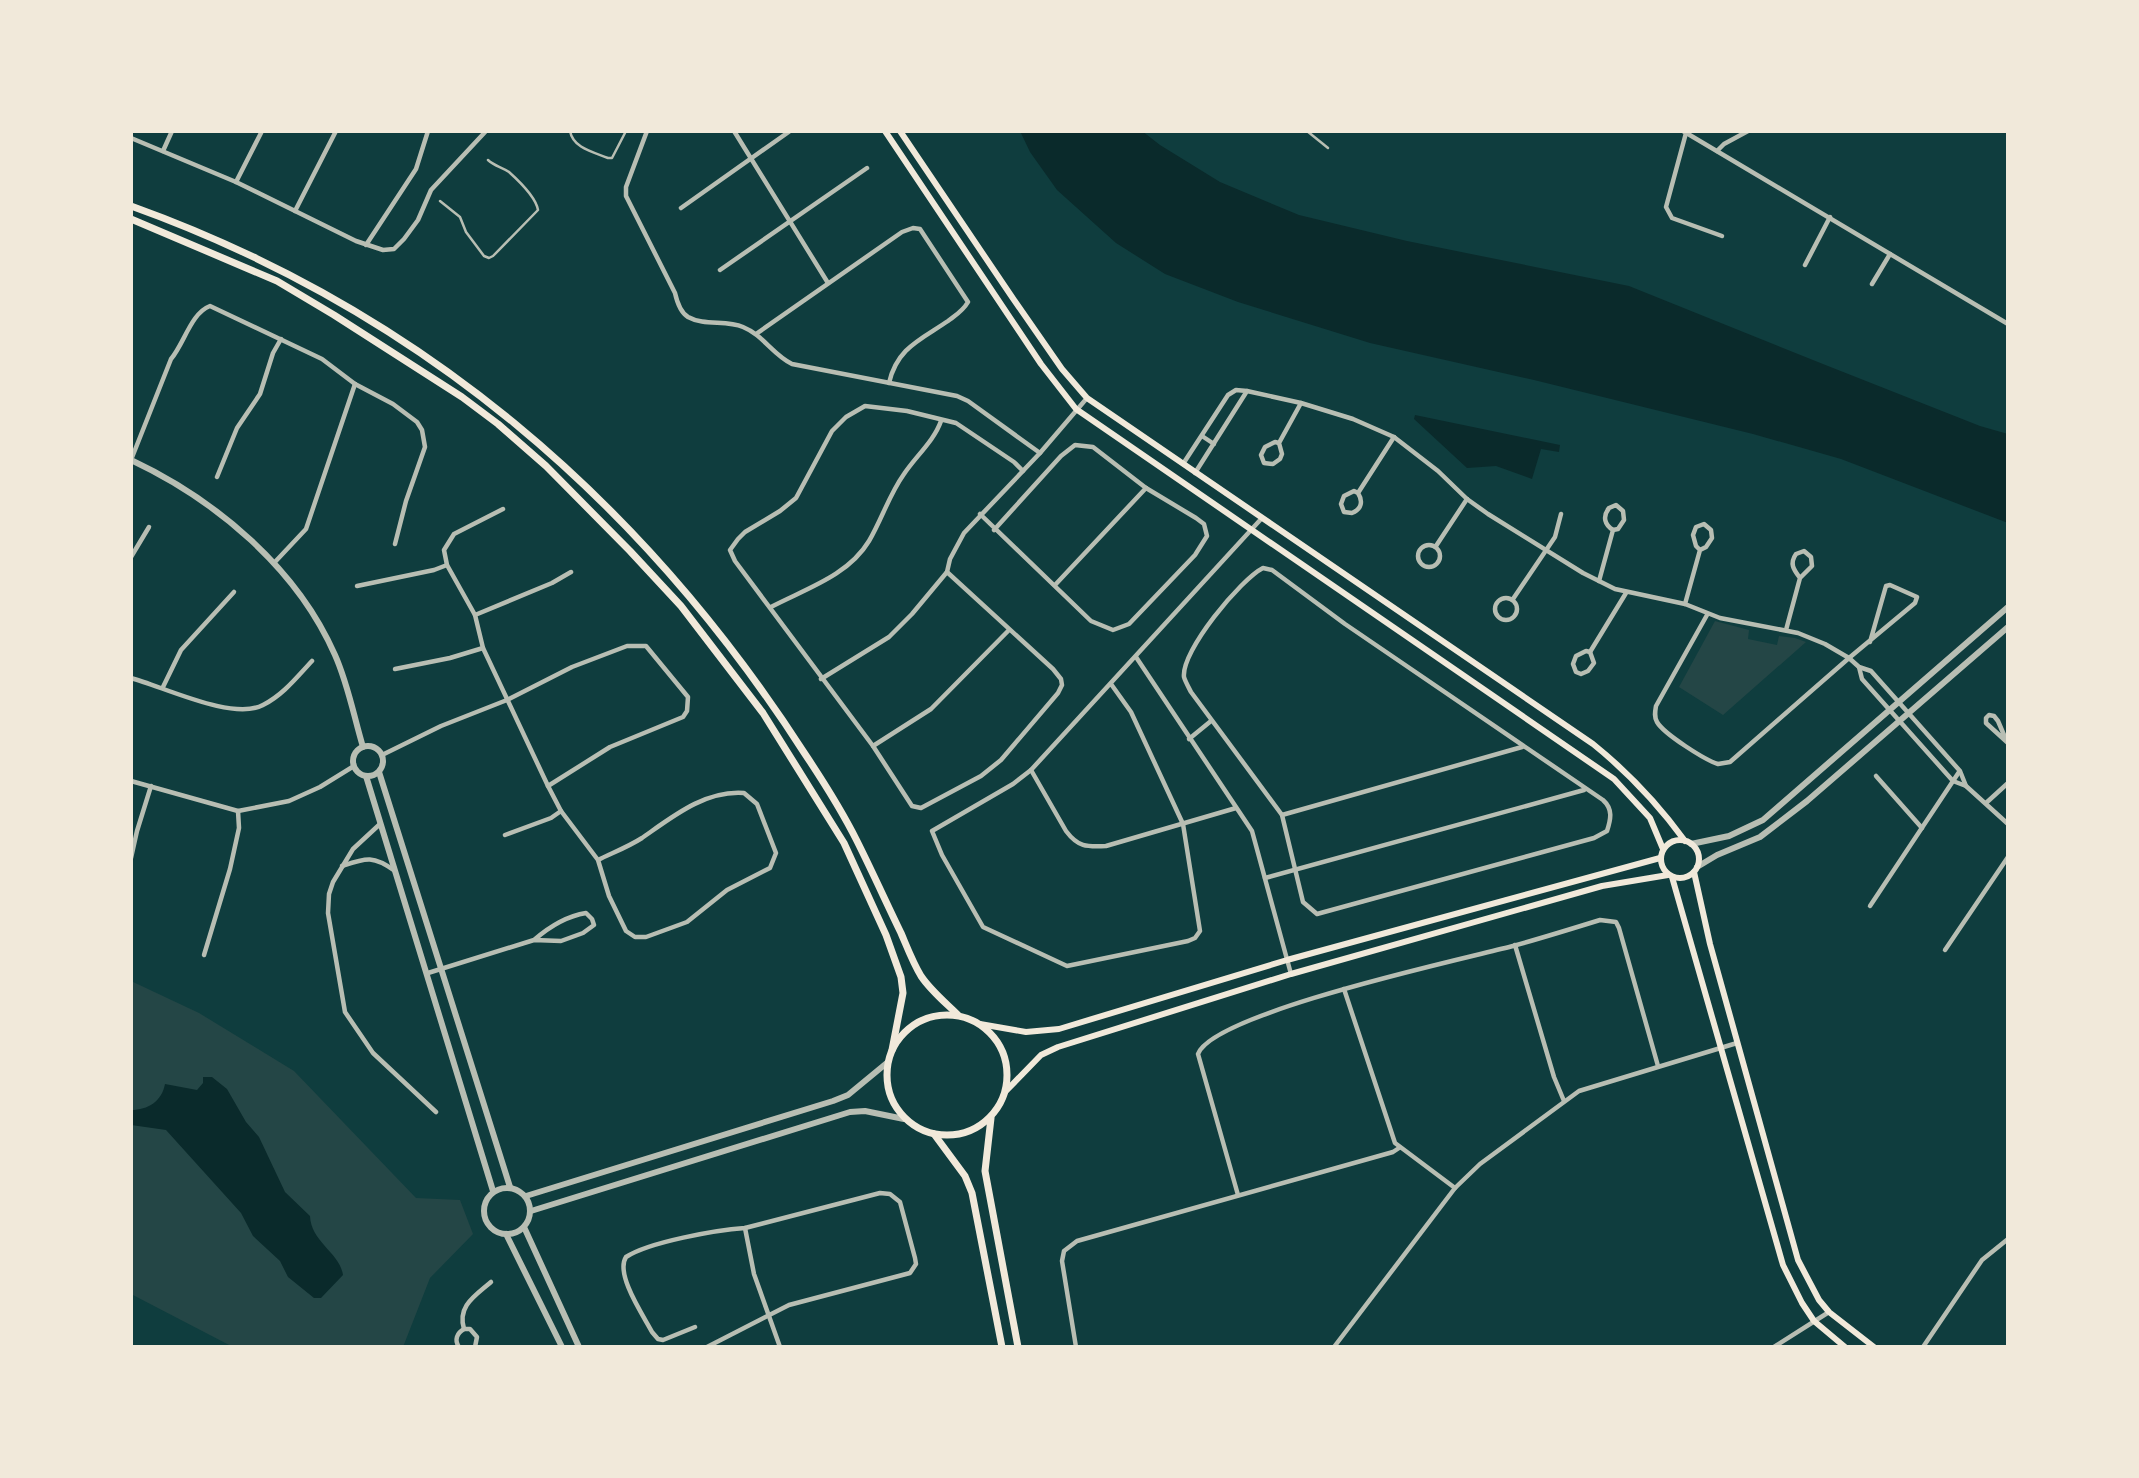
<svg xmlns="http://www.w3.org/2000/svg" width="2139" height="1478" font-family="'Work Sans',sans-serif">
  <style>
    .green { fill: #244646 }
    .water { fill: #0a2a2b }
    .lines { fill: none; stroke-linecap: round; stroke-linejoin: round }
    .service { stroke: #b8beb3; stroke-width: 2.5 }
    .minor { stroke: #b8beb3; stroke-width: 4.5 }
    .tertiary { stroke: #b8beb3; stroke-width: 6 }
    .secondary { stroke: #f1e9da; stroke-width: 6 }
    .primary { stroke: #f1e9da; stroke-width: 7 }
  </style>
  <rect width="100%" height="100%" fill="#0f3d3e"/>
  <g class="green">
    <polygon points="1715,621 1749,630 1748,639 1777,645 1779,636 1795,638 1806,642 1723,715 1679,687"/>
    <polygon points="131,981 199,1013 294,1071 416,1198 460,1200 473,1234 430,1278 403,1347 233,1347 131,1294"/>
  </g>
  <g class="water">
    <polygon points="1020,131 1142,131 1160,145 1220,182 1299,215 1407,241 1629,286 1828,366 1980,426 2008,434 2008,523 1841,459 1753,434 1534,380 1370,343 1238,302 1165,274 1116,243 1057,190 1030,152"/>
    <polygon points="1415,415 1560,445 1559,452 1541,449 1532,479 1496,466 1467,468 1414,419"/>
    <path d="M203,1077H212L227,1089L246,1122L259,1137L285,1192L310,1216C311,1242 340,1253 343,1275L321,1298H314L288,1277L280,1261L253,1236L241,1213L166,1130L131,1125V1110C148,1110 162,1101 165,1084L197,1090L203,1083Z"/>
  </g>
  <g class="lines">
    <g class="service">
      <path d="M570,131C573,148 593,152 608,158H612L626,131"/>
      <polyline points="1307,131 1328,148"/>
      <path d="M440,201L460,217L466,232L484,256L489,258L493,256L538,210C536,198 519,181 509,172C502,167 494,166 488,160"/>
    </g>
    <g class="minor">
      <path d="M647,131L626,187V196L675,293C677,302 680,312 688,317C704,326 726,320 743,327C763,335 773,355 792,364L957,396L968,401L1040,453"/>
      <polyline points="734,131 828,283"/>
      <polyline points="1683,131 2008,324"/>
      <polyline points="1686,133 1666,207 1672,218 1722,236"/>
      <polyline points="131,138 236,182 356,241 383,250 394,249 404,239 418,220 431,190 486,131"/>
      <polyline points="163,151 172,131"/>
      <polyline points="1717,151 1724,144 1748,131"/>
      <polyline points="236,182 262,131"/>
      <polyline points="681,208 790,131"/>
      <polyline points="295,211 336,131"/>
      <polyline points="366,245 416,169 428,131"/>
      <polyline points="1805,265 1830,217"/>
      <polyline points="720,270 867,168"/>
      <polyline points="1872,284 1890,254"/>
      <path d="M756,334L902,232L913,228L920,229L968,302C963,311 956,315 948,321C920,340 897,348 889,383"/>
      <polyline points="1247,391 1301,403 1353,419 1394,437 1438,471 1467,499 1488,514 1583,573 1615,589 1685,604 1720,618 1798,633 1825,644 1849,658 1859,667 1871,671 1960,771 1966,786"/>
      <polyline points="1202,436 1214,444"/>
      <polyline points="1279,443 1275,442 1265,447 1261,455 1264,463 1273,464 1280,459 1282,454 1279,443 1301,403"/>
      <path d="M131,460L171,359C184,344 191,313 210,306L322,359L355,384L393,404L417,422L422,430L425,447L406,501L395,544"/>
      <polyline points="1183,464 1228,395 1236,390 1247,391 1195,473"/>
      <polyline points="217,477 237,428 260,394 273,353 281,339"/>
      <path d="M1358,493L1354,491L1344,496L1341,504L1344,512L1352,513C1362,509 1363,501 1358,493L1394,437"/>
      <path d="M503,509L454,534L444,550L447,565L475,615L483,648L548,786L561,811L598,860L609,896L626,931L635,937H646L687,922L727,890L770,868L776,853L757,804L744,793C705,790 672,817 642,838C628,847 612,853 598,860"/>
      <polyline points="980,514 1091,621 1113,630 1129,624 1195,555 1207,536 1204,524 1196,518 1146,488 1093,447 1075,445 1061,456 994,530"/>
      <circle cx="1429" cy="556" r="11"/>
      <polyline points="1436,546 1467,499"/>
      <polyline points="131,557 149,527"/>
      <polyline points="274,563 306,529 355,384"/>
      <path d="M1263,568L1272,570L1345,624L1603,800C1613,809 1611,819 1607,831L1594,838L1317,914L1303,902L1282,815L1191,692C1189,688 1185,681 1184,677C1181,651 1241,579 1263,568Z"/>
      <polyline points="947,572 1053,669 1061,679 1062,685 1058,693 1001,760 981,776 921,808 912,806 873,746 735,561 730,550 738,539 745,532 780,511 796,498 832,431 846,417 865,406 907,411 956,423 1014,462 1023,471"/>
      <path d="M1599,581L1613,530L1618,529L1624,520L1623,511L1616,505L1609,508C1602,517 1605,525 1613,530"/>
      <polyline points="1055,585 1146,488"/>
      <polyline points="357,586 434,570 447,565"/>
      <circle cx="1506" cy="609" r="11"/>
      <polyline points="1513,599 1555,537 1561,514"/>
      <polyline points="1685,604 1700,550 1706,547 1712,538 1711,530 1704,524 1696,527 1693,535 1696,546 1700,550"/>
      <path d="M771,607C805,589 848,576 869,541C882,519 889,495 904,474C916,456 934,441 941,421"/>
      <polyline points="475,615 552,583 571,572"/>
      <path d="M1707,615L1656,706C1655,712 1654,717 1657,722C1664,734 1705,760 1718,764L1730,762L1849,658L1915,603L1917,597L1890,585L1886,586L1870,642"/>
      <path d="M1786,630L1800,578L1812,566L1811,557L1804,551L1796,554C1789,564 1794,570 1800,578"/>
      <polygon points="1586,651 1590,652 1594,663 1588,671 1581,674 1576,672 1573,664 1576,656"/>
      <polyline points="1590,652 1626,593"/>
      <polyline points="1136,657 1252,831 1291,974"/>
      <polyline points="1859,667 1862,679 1953,781 1966,786 2008,824"/>
      <polyline points="395,669 450,658 483,648"/>
      <path d="M131,678C164,687 233,721 263,705C283,695 297,677 312,661"/>
      <polyline points="821,679 889,637 912,614 947,572 950,559 964,533 1040,453 1087,398"/>
      <polyline points="1111,684 1131,712 1183,824 1200,931 1195,938 1188,941 1067,966 983,927 942,855 932,831 1013,784 1031,770 1262,518"/>
      <polyline points="163,687 181,650 234,592"/>
      <polyline points="1189,739 1211,721"/>
      <polyline points="2007,742 1998,721 1994,716 1989,715 1986,718 1986,723 2008,743"/>
      <polyline points="873,746 931,709 1009,630"/>
      <polyline points="382,755 441,726 507,700 572,667 627,646 646,646 688,697 687,711 683,717 610,747 548,786"/>
      <path d="M1031,770L1066,831C1078,847 1086,847 1106,846L1236,808"/>
      <polyline points="1876,776 1922,828"/>
      <polyline points="131,781 238,811 289,801 320,787 354,766"/>
      <polyline points="1986,803 2008,783"/>
      <polyline points="1282,815 1522,747"/>
      <polyline points="380,824 353,849 333,882 329,894 328,913 345,1012 373,1053 436,1112"/>
      <polyline points="505,835 551,818 561,811"/>
      <polyline points="131,858 137,831 151,786"/>
      <path d="M342,866C366,858 373,855 395,871"/>
      <polyline points="1265,878 1584,790"/>
      <polyline points="1870,906 1959,772"/>
      <polyline points="1515,945 1554,1077 1564,1101"/>
      <polyline points="1945,950 2008,857"/>
      <polyline points="204,955 230,869 239,828 238,811"/>
      <path d="M428,973L534,940L561,941L583,933L594,925L592,919L586,913C567,916 549,927 534,940"/>
      <polyline points="1344,989 1395,1143 1455,1188"/>
      <path d="M1238,1195L1198,1054C1213,1013 1463,959 1513,946C1542,938 1571,929 1600,920L1616,922L1619,928L1658,1066"/>
      <polyline points="745,1228 754,1274 780,1347"/>
      <path d="M695,1327L663,1340L658,1339L652,1332C643,1315 615,1274 626,1257C649,1242 716,1230 745,1228L880,1193L890,1194L900,1202L915,1258L916,1264L910,1273L789,1305L707,1347"/>
      <path d="M464,1329C457,1306 475,1296 491,1282"/>
      <path d="M459,1347C454,1340 457,1333 464,1329H470L477,1337L475,1347"/>
      <polyline points="1076,1347 1062,1261 1064,1251 1077,1241 1393,1152 1399,1148"/>
      <polyline points="1334,1347 1455,1188 1480,1164 1579,1091 1737,1043"/>
      <polyline points="1774,1347 1829,1312"/>
      <polyline points="1923,1347 1982,1260 2008,1239"/>
    </g>
    <g class="tertiary">
      <path d="M131,460C216,500 297,568 335,655C348,684 354,717 363,747"/>
      <circle cx="368" cy="761" r="15"/>
      <polyline points="379,772 510,1187"/>
      <polyline points="366,776 493,1191"/>
      <polyline points="1691,844 1729,836 1763,820 2008,607"/>
      <polyline points="1697,867 1717,855 1760,837 1807,801 2008,627"/>
      <circle cx="507" cy="1211" r="23"/>
      <polyline points="526,1196 833,1101 848,1095 888,1062"/>
      <polyline points="531,1211 850,1112 865,1111 904,1119"/>
      <polyline points="524,1227 579,1347"/>
      <polyline points="506,1234 562,1347"/>
    </g>
    <g class="secondary">
      <polyline points="885,131 1041,364 1076,409 1614,779 1650,818 1663,849"/>
      <path d="M900,131L1012,297L1062,369L1087,398L1593,744C1629,773 1658,804 1685,841"/>
      <circle cx="1680" cy="859" r="19"/>
      <polyline points="1694,872 1710,944 1798,1260 1819,1300 1829,1312 1874,1347"/>
      <polyline points="1672,877 1783,1265 1802,1303 1814,1321 1845,1347"/>
      <polyline points="980,1024 1026,1032 1059,1029 1287,960 1660,858"/>
      <polyline points="1006,1091 1041,1055 1058,1047 1291,974 1602,886 1668,875"/>
    </g>
    <g class="primary">
      <path d="M131,206C418,309 641,499 805,754C823,781 842,811 857,841C872,871 886,902 901,933C907,947 913,963 921,976C931,991 946,1003 958,1015"/>
      <polyline points="131,219 277,281 334,315 462,397 498,424 546,466 630,551 681,606 763,713 844,843 886,935 901,977 903,993 892,1050"/>
      <circle cx="947" cy="1075" r="60"/>
      <polyline points="991,1118 985,1171 1018,1347"/>
      <polyline points="934,1134 965,1176 972,1193 1002,1347"/>
    </g>
  </g>
  <rect width="2139" height="1478" fill="none" stroke="#f1e9da" stroke-width="266"/>
</svg>
